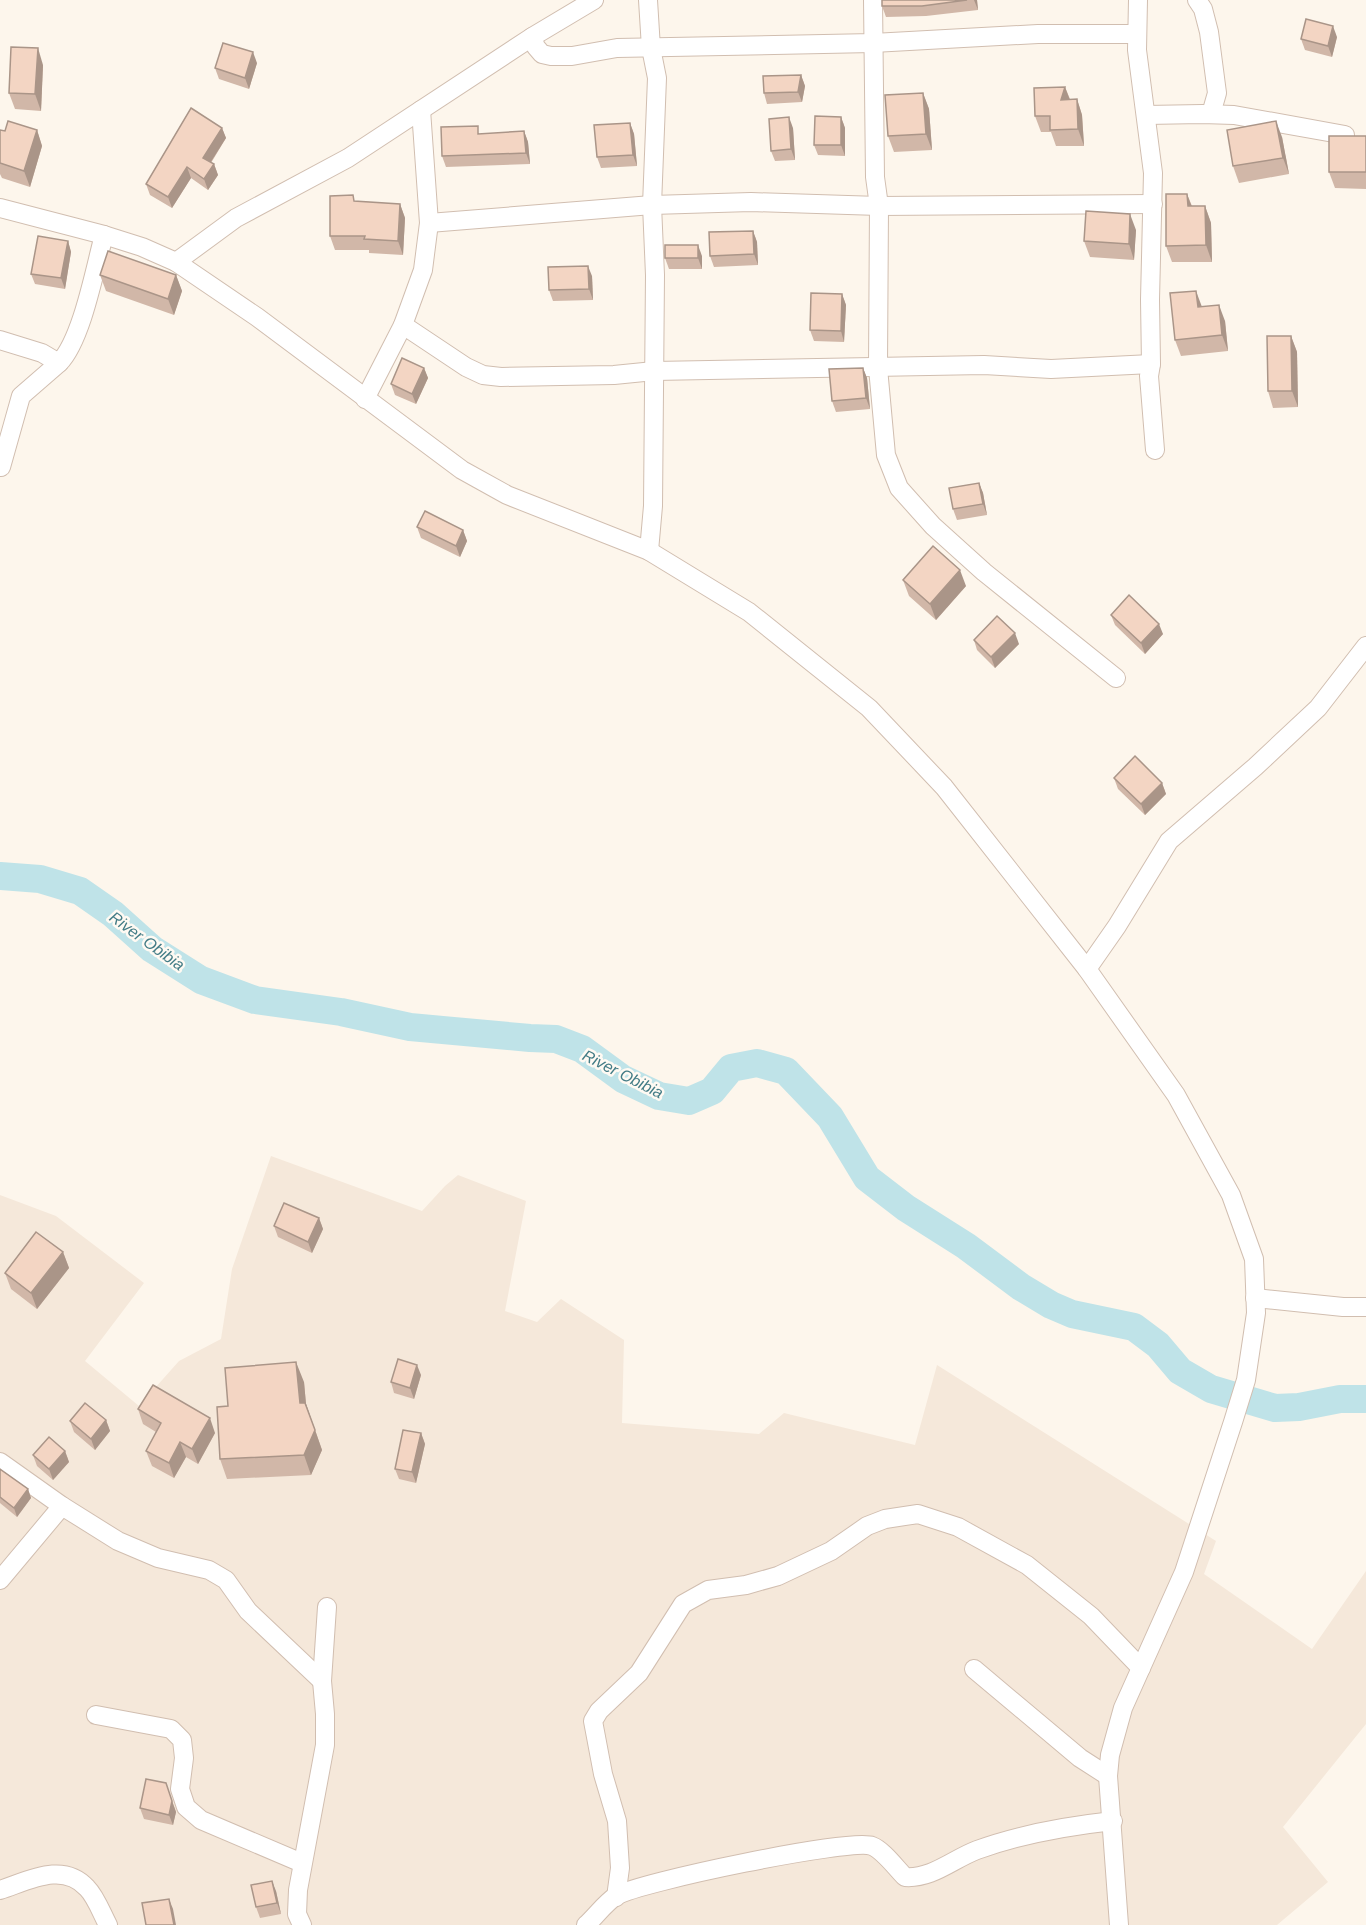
<svg xmlns="http://www.w3.org/2000/svg" width="1366" height="1925" font-family="Helvetica,sans-serif">
  <style>
    .residential { fill: #f5e8da }
    .lines { fill: none; stroke-linecap: round; stroke-linejoin: round }
    .river { stroke: #bfe3e8; stroke-width: 28 }
    .street-casing { stroke: #d1beb0; stroke-width: 20 }
    .street { stroke: #fff; stroke-width: 18 }
    .wall { fill: #d1b7a8 }
    .shaded-wall { fill: #aa9588 }
    .building { fill: #f3d5c3; stroke: #aa9588; stroke-width: 1.5 }
    .labels { text-anchor: middle; dominant-baseline: central; stroke-width: 5; stroke-linejoin: round; paint-order: stroke }
    .water-label { font-size: 16px; font-style: italic; fill: #437c86; stroke: #fffaf3 }
  </style>
  <rect width="100%" height="100%" fill="#fdf6ec"/>
  <polygon class="residential" points="271,1156 422,1211 445,1186 458,1175 526,1201 505,1311 537,1322 561,1299 624,1340 622,1423 759,1434 784,1413 915,1445 937,1365 1216,1541 1204,1574 1312,1649 1366,1571 1366,1724 1283,1827 1328,1882 1277,1925 0,1925 0,1195 56,1216 144,1283 85,1361 139,1406 179,1361 221,1339 232,1269"/>
  <g class="lines">
    <polyline class="river" points="0,876 40,879 80,891 113,914 152,949 201,980 255,1000 341,1012 410,1027 530,1038 556,1039 582,1049 623,1079 659,1096 689,1101 712,1091 731,1068 757,1063 786,1071 830,1117 867,1178 906,1208 966,1246 1021,1287 1051,1305 1072,1314 1134,1327 1158,1345 1180,1371 1211,1389 1275,1408 1299,1407 1340,1399 1366,1399"/>
    <g class="street-casing">
      <g id="street">
        <polyline points="648,0 651,48 657,78 652,205 655,275 653,506 649,551"/>
        <polyline points="873,0 875,177 879,206 878,368 886,455 899,488 933,526 984,572 1116,678"/>
        <polyline points="1138,0 1137,50 1153,173 1150,300 1151,364 1149,376 1155,450"/>
        <polyline points="1197,0 1203,9 1209,32 1217,93 1211,114"/>
        <polyline points="532,37 536,47 542,54 551,56 572,56 617,48 873,43 1038,34 1137,34"/>
        <polyline points="1146,115 1202,114 1234,115 1345,135"/>
        <polyline points="0,208 104,235 142,247 176,262 257,317 462,470 507,495 649,551 749,612 869,708 944,787 1087,969 1176,1095 1231,1195 1254,1259 1256,1313 1246,1380 1233,1422 1184,1572 1123,1708 1110,1755 1108,1776 1119,1925"/>
        <polyline points="429,223 652,205 751,202 879,206 1153,204"/>
        <polyline points="176,262 236,218 348,158 532,37 594,0"/>
        <polyline points="403,325 466,367 483,375 501,377 614,375 654,371 984,365 1051,369 1151,364"/>
        <path d="M0,340L42,353L59,363C82,340 95,268 104,235"/>
        <polyline points="365,399 403,325 423,270 429,223 421,110"/>
        <polyline points="1,467 21,396 59,363"/>
        <polyline points="1087,969 1117,926 1169,841 1255,767 1318,708 1366,646"/>
        <polyline points="1255,1298 1343,1307 1366,1307"/>
        <polyline points="0,1462 62,1506 118,1541 158,1558 209,1570 226,1580 248,1611 322,1681"/>
        <polyline points="0,1580 62,1506"/>
        <polyline points="974,1669 1080,1758 1108,1776"/>
        <polyline points="96,1715 171,1729 182,1740 184,1758 180,1789 186,1807 201,1820 302,1863"/>
        <path d="M0,1890C28,1881 63,1861 87,1888C96,1897 102,1914 108,1925"/>
        <polyline points="616,1897 620,1868 617,1821 603,1774 593,1721 599,1711 639,1673 683,1604 708,1590 746,1585 778,1576 831,1551 867,1526 885,1519 918,1514 958,1527 1027,1565 1091,1616 1141,1668"/>
        <polyline points="302,1925 297,1914 298,1890 325,1745 325,1714 322,1681 327,1607"/>
        <path d="M586,1925C596,1916 605,1903 616,1896C639,1882 851,1838 872,1846C883,1850 896,1868 905,1877C932,1879 953,1859 977,1850C1021,1834 1067,1826 1113,1821"/>
      </g>
    </g>
    <use href="#street" class="street"/>
  </g>
  <g class="wall">
    <polygon points="882,0 977,0 978,10 926,16 886,17 882,6"/>
    <polygon points="1337,37 1332,57 1305,50 1301,39"/>
    <polygon points="257,63 249,89 219,79 215,68"/>
    <polygon points="43,65 41,111 15,109 9,93"/>
    <polygon points="801,75 805,86 802,102 767,104 764,93"/>
    <polygon points="1065,87 1070,99 1077,99 1082,115 1084,146 1056,146 1051,132 1041,132 1035,116"/>
    <polygon points="923,93 929,109 932,150 894,152 888,136"/>
    <polygon points="841,117 845,128 845,156 818,155 814,145"/>
    <polygon points="630,123 634,134 637,166 601,168 597,157"/>
    <polygon points="222,128 226,138 211,163 214,164 218,175 208,190 191,178 172,208 150,195 146,184"/>
    <polygon points="793,128 795,160 775,161 771,151"/>
    <polygon points="0,130 5,131 37,130 42,146 30,187 2,178 0,174"/>
    <polygon points="524,131 528,142 530,164 446,167 442,156 481,134"/>
    <polygon points="1366,136 1366,189 1335,188 1329,172"/>
    <polygon points="1282,137 1289,174 1239,183 1233,166"/>
    <polygon points="1187,194 1192,206 1205,206 1211,223 1212,262 1172,262 1166,246"/>
    <polygon points="356,201 400,204 405,218 403,255 369,253 369,250 335,250 330,236"/>
    <polygon points="1136,230 1134,260 1090,257 1084,241"/>
    <polygon points="753,231 757,242 758,265 714,267 710,256"/>
    <polygon points="68,241 71,252 65,289 35,284 31,274"/>
    <polygon points="702,256 702,269 669,269 665,258"/>
    <polygon points="100,275 176,275 182,291 174,315 106,291"/>
    <polygon points="592,276 593,300 553,301 549,290"/>
    <polygon points="842,294 846,305 844,342 814,341 810,330"/>
    <polygon points="1202,306 1225,321 1228,351 1181,356 1175,340"/>
    <polygon points="1291,336 1297,352 1298,407 1273,408 1268,391"/>
    <polygon points="424,368 428,378 416,404 395,395 391,384"/>
    <polygon points="863,368 867,378 870,409 836,412 832,401"/>
    <polygon points="979,483 983,493 987,515 957,520 953,509"/>
    <polygon points="417,527 463,530 467,541 460,557 421,538"/>
    <polygon points="903,580 966,586 936,620 909,596"/>
    <polygon points="1111,615 1163,634 1145,654 1115,625"/>
    <polygon points="974,640 1019,644 995,668 977,650"/>
    <polygon points="1114,778 1162,783 1166,794 1145,815 1118,789"/>
    <polygon points="319,1218 323,1229 312,1253 278,1237 274,1226"/>
    <polygon points="63,1252 69,1268 37,1309 11,1289 5,1273"/>
    <polygon points="421,1375 414,1399 394,1393 391,1382"/>
    <polygon points="304,1382 306,1404 322,1450 311,1475 227,1479 220,1459 228,1406"/>
    <polygon points="138,1409 215,1433 198,1464 186,1457 174,1478 152,1466 146,1451 156,1432 143,1424"/>
    <polygon points="106,1420 110,1431 95,1450 74,1432 70,1421"/>
    <polygon points="421,1433 425,1444 416,1483 399,1479 395,1469"/>
    <polygon points="65,1451 69,1462 53,1480 37,1466 33,1455"/>
    <polygon points="0,1469 28,1489 31,1498 17,1517 0,1503"/>
    <polygon points="166,1783 176,1812 173,1825 144,1819 140,1808"/>
    <polygon points="276,1891 281,1914 260,1918 256,1907"/>
  </g>
  <g class="shaded-wall">
    <polygon points="974,0 977,0 978,10"/>
    <polygon points="1333,26 1337,37 1332,57 1328,46"/>
    <polygon points="38,48 43,65 41,111 35,94"/>
    <polygon points="253,52 257,63 249,89 245,78"/>
    <polygon points="801,75 805,86 802,102 798,92"/>
    <polygon points="1065,87 1071,103 1061,100"/>
    <polygon points="923,93 929,109 932,150 926,134"/>
    <polygon points="1077,99 1082,115 1084,146 1078,129"/>
    <polygon points="789,117 793,128 795,160 791,149"/>
    <polygon points="841,117 845,128 845,156 841,145"/>
    <polygon points="1276,121 1282,137 1289,174 1283,158"/>
    <polygon points="630,123 634,134 637,166 633,155"/>
    <polygon points="222,128 226,138 207,168 203,158"/>
    <polygon points="37,130 42,146 30,187 24,171"/>
    <polygon points="524,131 528,142 530,164 526,153"/>
    <polygon points="214,164 218,175 208,190 204,179"/>
    <polygon points="187,167 191,178 172,208 168,197"/>
    <polygon points="1187,194 1193,210 1188,206"/>
    <polygon points="400,204 405,218 403,255 398,241"/>
    <polygon points="1205,206 1211,223 1212,262 1206,245"/>
    <polygon points="1130,214 1136,230 1134,260 1129,244"/>
    <polygon points="753,231 757,242 758,265 754,254"/>
    <polygon points="68,241 71,252 65,289 61,278"/>
    <polygon points="698,245 702,256 702,269 698,258"/>
    <polygon points="588,266 592,276 593,300 589,289"/>
    <polygon points="176,275 182,291 174,315 168,299"/>
    <polygon points="1196,291 1202,307 1198,307"/>
    <polygon points="842,294 846,305 844,342 841,331"/>
    <polygon points="1219,305 1225,321 1228,351 1222,335"/>
    <polygon points="1291,336 1297,352 1298,407 1292,391"/>
    <polygon points="424,368 428,378 416,404 412,394"/>
    <polygon points="863,368 867,378 870,409 866,398"/>
    <polygon points="979,483 983,493 987,515 983,504"/>
    <polygon points="463,530 467,541 460,557 456,546"/>
    <polygon points="960,570 966,586 936,620 930,604"/>
    <polygon points="1159,624 1163,634 1145,654 1141,643"/>
    <polygon points="1015,633 1019,644 995,668 991,657"/>
    <polygon points="1162,783 1166,794 1145,815 1141,804"/>
    <polygon points="319,1218 323,1229 312,1253 308,1242"/>
    <polygon points="63,1252 69,1268 37,1309 31,1293"/>
    <polygon points="296,1362 304,1382 306,1404 322,1450 311,1475 304,1455"/>
    <polygon points="417,1365 421,1375 414,1399 410,1388"/>
    <polygon points="210,1418 215,1433 198,1464 192,1449"/>
    <polygon points="106,1420 110,1431 95,1450 91,1439"/>
    <polygon points="421,1433 425,1444 416,1483 412,1472"/>
    <polygon points="180,1442 186,1457 174,1478 169,1463"/>
    <polygon points="65,1451 69,1462 53,1480 49,1469"/>
    <polygon points="28,1489 31,1498 17,1517 14,1508"/>
    <polygon points="172,1801 176,1812 173,1825 169,1815"/>
    <polygon points="272,1881 276,1891 281,1914 277,1903"/>
    <polygon points="169,1899 173,1909 176,1925 174,1925"/>
  </g>
  <g class="building">
    <polygon points="882,0 967,0 922,6 882,6"/>
    <polygon points="1306,19 1333,26 1328,46 1301,39"/>
    <polygon points="223,43 253,52 245,78 215,68"/>
    <polygon points="11,47 38,48 35,94 9,93"/>
    <polygon points="801,75 798,92 764,93 763,76"/>
    <polygon points="1065,87 1061,100 1077,99 1078,129 1050,130 1050,116 1035,116 1034,88"/>
    <polygon points="923,93 926,134 888,136 885,95"/>
    <polygon points="191,108 222,128 203,158 214,164 204,179 187,167 168,197 146,184"/>
    <polygon points="815,116 841,117 841,145 814,145"/>
    <polygon points="789,117 791,149 771,151 769,119"/>
    <polygon points="8,121 37,130 24,171 0,163 0,130 5,131"/>
    <polygon points="1276,121 1283,158 1233,166 1227,130"/>
    <polygon points="630,123 633,155 597,157 594,125"/>
    <polygon points="478,126 478,134 524,131 526,153 442,156 441,127"/>
    <rect x="1329" y="136" width="37" height="36"/>
    <polygon points="1166,194 1187,194 1188,206 1205,206 1206,245 1166,246"/>
    <polygon points="353,195 354,201 400,204 398,241 364,239 365,236 330,236 330,196"/>
    <polygon points="1086,211 1130,214 1129,244 1084,241"/>
    <polygon points="753,231 754,254 710,256 709,232"/>
    <polygon points="38,236 68,241 61,278 31,274"/>
    <rect x="665" y="245" width="33" height="13"/>
    <polygon points="108,251 176,275 168,299 100,275"/>
    <polygon points="588,266 589,289 549,290 548,267"/>
    <polygon points="1196,291 1198,307 1219,305 1222,335 1175,340 1170,293"/>
    <polygon points="811,293 842,294 841,331 810,330"/>
    <polygon points="1267,336 1291,336 1292,391 1268,391"/>
    <polygon points="402,358 424,368 412,394 391,384"/>
    <polygon points="863,368 866,398 832,401 829,369"/>
    <polygon points="979,483 983,504 953,509 949,488"/>
    <polygon points="425,511 463,530 456,546 417,527"/>
    <polygon points="933,546 960,570 930,604 903,580"/>
    <polygon points="1129,595 1159,624 1141,643 1111,615"/>
    <polygon points="997,616 1015,633 991,657 974,640"/>
    <polygon points="1135,756 1162,783 1141,804 1114,778"/>
    <polygon points="284,1203 319,1218 308,1242 274,1226"/>
    <polygon points="36,1232 63,1252 31,1293 5,1273"/>
    <polygon points="398,1359 417,1365 410,1388 391,1382"/>
    <polygon points="296,1362 300,1403 305,1403 315,1430 304,1455 220,1459 217,1407 228,1406 225,1368"/>
    <polygon points="153,1385 210,1418 192,1449 180,1442 169,1463 146,1451 161,1423 138,1409"/>
    <polygon points="85,1403 106,1420 91,1439 70,1421"/>
    <polygon points="403,1430 421,1433 412,1472 395,1469"/>
    <polygon points="49,1437 65,1451 49,1469 33,1455"/>
    <polygon points="0,1469 28,1489 14,1508 0,1497"/>
    <polygon points="146,1779 166,1783 172,1801 169,1815 140,1808"/>
    <polygon points="272,1881 277,1903 256,1907 251,1885"/>
    <polygon points="169,1899 174,1925 146,1925 142,1903"/>
  </g>
  <g class="labels">
    <g class="water-label">
      <text transform="translate(147 941) rotate(36)">River Obibia</text>
      <text transform="translate(623 1074) rotate(27)">River Obibia</text>
    </g>
  </g>
</svg>
